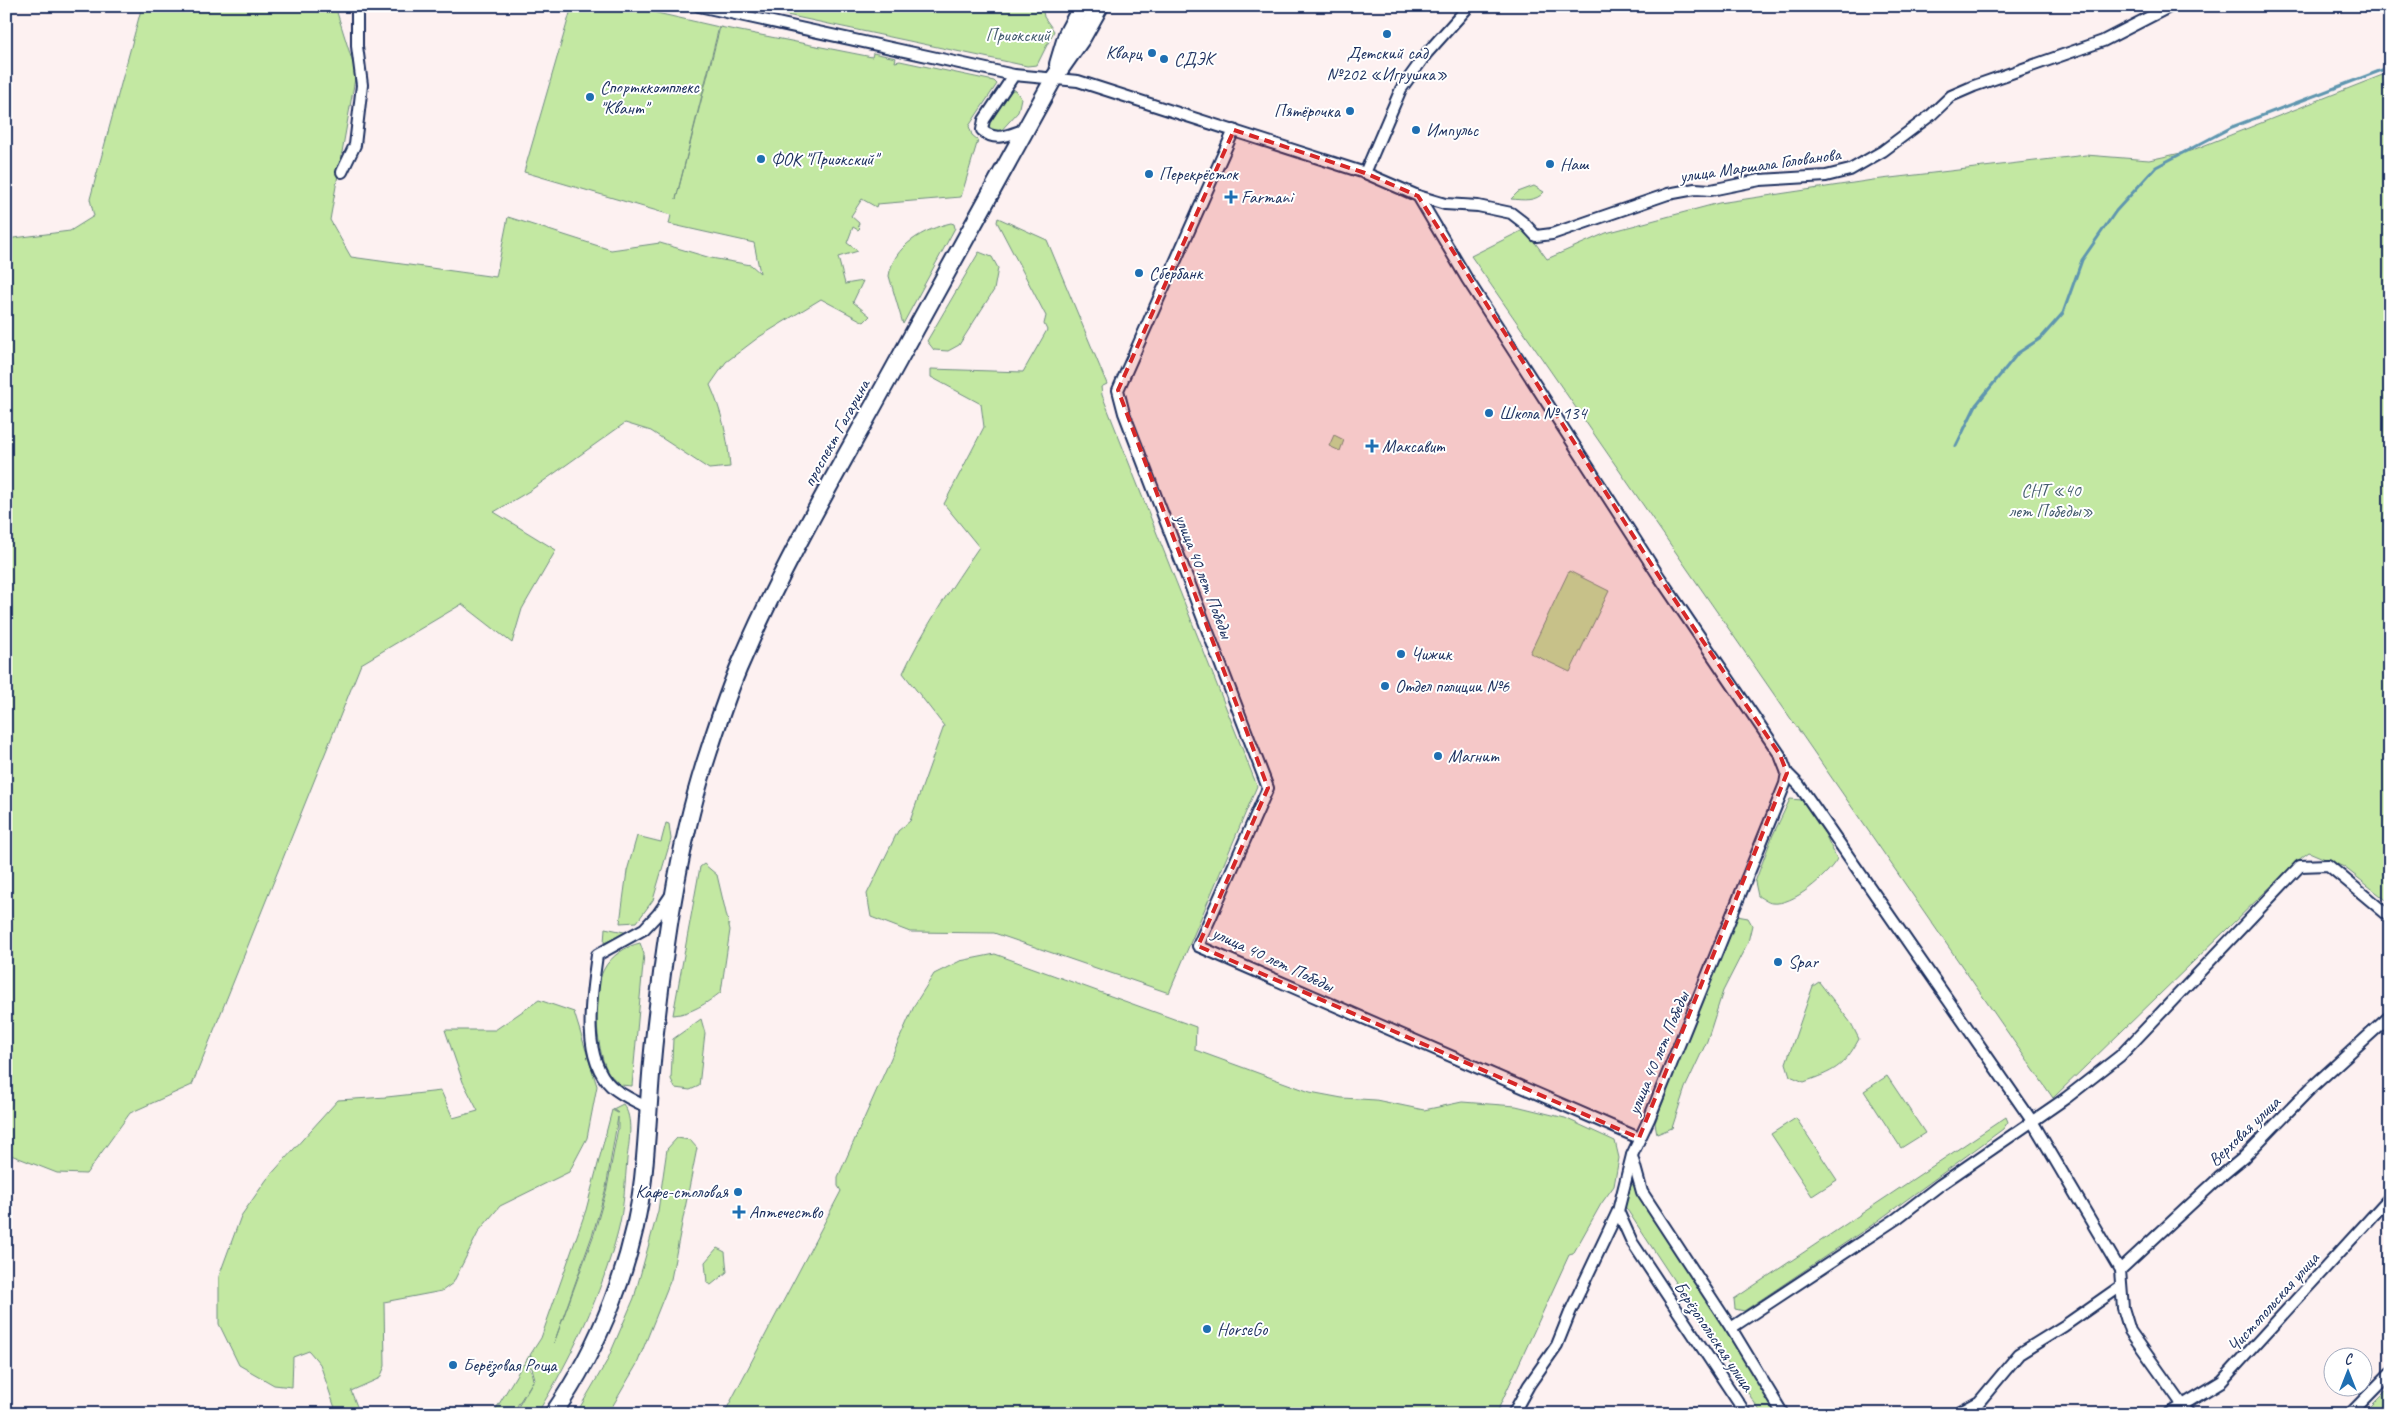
<svg xmlns="http://www.w3.org/2000/svg" width="2396" height="1420" font-family="Caveat,sans-serif">
  <style>
    .green { fill: #c3e8a2; stroke: #6f8c80; fill-rule: evenodd }
    .lines { fill: none; stroke-linecap: round; stroke-linejoin: round }
    .stream { stroke: #5e96af; stroke-width: 3 }
    .minor-casing { stroke: #1b2f5e; stroke-width: 14 }
    .primary-casing { stroke: #1b2f5e; stroke-width: 20 }
    .minor { stroke: #fff; stroke-width: 10 }
    .primary { stroke: #fff; stroke-width: 16 }
    .marked { fill: #d62828; fill-opacity: 0.2; stroke: #d62828; stroke-width: 4; stroke-dasharray: 10 6; stroke-linejoin: round }
    .poi-dot { fill: #1f6fb2; stroke: #fff; stroke-width: 2 }
    .labels { text-anchor: middle; dominant-baseline: central; stroke-width: 4; stroke-linejoin: round; paint-order: stroke }
    .park-label { font-size: 18px; fill: #455d6f; stroke: #fff }
    .poi-label { font-size: 18px; fill: #1b2f5e; stroke: #fff; text-anchor: start }
    .street-label { font-size: 18px; fill: #1b2f5e; stroke: #fff }
  </style>
  <rect width="100%" height="100%" fill="#fdf1f1"/>
  <filter id="ink" filterUnits="userSpaceOnUse"><feTurbulence type="fractalNoise" baseFrequency=".02" numOctaves="2"/><feDisplacementMap in="SourceGraphic" scale="10" xChannelSelector="R" yChannelSelector="G"/><feConvolveMatrix kernelMatrix="1 2 1 2 8 2 1 2 1" color-interpolation-filters="sRGB"/></filter>
  <g filter="url(#ink)">
    <g class="green">
      <path d="M142,6H335L356,73L330,220L351,257L496,277L508,217L611,250L660,243L711,258L751,265L760,273L754,243L669,224L671,215L524,172L572,6H626L719,27L676,199L720,27L872,57L873,53L896,58L895,62L900,61L994,81L997,84L969,126L972,135L978,140L961,197L877,204L876,207L862,199L851,216L859,223L858,226L860,228L858,230L853,227L847,243L858,251L838,257L845,284L863,281L853,302L870,316L864,322L821,299L759,337L726,362L710,385C722,412 728,438 730,467L709,469L651,431L625,423L531,490L494,512L556,550L522,609L512,643L462,604L361,664L192,1085L130,1113L86,1174L57,1173L11,1155L6,1157V239L70,231L94,216L90,199Z"/>
      <polygon points="744,6 1042,6 1044,17 1054,31 1037,65 1027,66"/>
      <polygon points="2390,72 2390,903 2344,867 2309,852 2297,861 2053,1098 1471,256 1525,229 1547,259 1606,233 1719,203 1873,180 2086,155 2149,160 2190,151"/>
      <polygon points="1012,90 1015,90 1021,98 1018,112 998,134 989,131 989,123"/>
      <path d="M1534,186L1544,192C1536,202 1523,200 1511,199L1518,192Z"/>
      <path d="M998,218L1047,240L1107,384L1101,387L1102,395L1257,786L1169,993L994,933L910,932L871,917L867,894L898,831L910,821L944,726L903,673C924,628 951,588 979,547L944,504L984,427L981,404L931,377V369L1023,372L1047,330L1044,324L1046,316L997,222Z"/>
      <path d="M951,223L954,224L955,228L903,324L889,276C893,246 924,229 951,223Z"/>
      <polygon points="979,252 992,257 998,268 994,290 959,345 948,351 934,350 927,341"/>
      <polygon points="1334,435 1344,440 1340,451 1329,446"/>
      <polygon points="1569,571 1609,591 1570,672 1530,653"/>
      <path d="M1790,799L1802,800L1825,834L1837,859C1827,876 1793,906 1772,903C1768,903 1762,898 1758,896L1755,882L1772,837Z"/>
      <polygon points="666,823 669,824 671,839 653,900 637,922 620,923 627,871 637,836 661,842"/>
      <path d="M704,864L717,875L730,930L721,992C707,1003 691,1014 673,1015L700,867Z"/>
      <polygon points="1737,916 1748,918 1752,925 1748,942 1723,991 1707,1041 1685,1088 1672,1128 1657,1134 1655,1123 1671,1081"/>
      <polygon points="605,928 629,933 604,943"/>
      <path d="M640,943L644,954L632,1086L620,1085C616,1080 610,1076 607,1070C596,1049 592,990 604,969C611,956 626,946 640,943Z"/>
      <polygon points="995,954 1196,1027 1195,1050 1310,1092 1342,1098 1376,1100 1424,1110 1462,1102 1516,1106 1565,1118 1615,1141 1619,1158 1614,1186 1601,1204 1573,1254 1569,1255 1496,1414 724,1414 841,1191 838,1186 838,1177 915,1004 934,974 960,961"/>
      <path d="M1819,982L1851,1023L1859,1039C1843,1068 1834,1071 1804,1082L1790,1076L1786,1063L1813,986Z"/>
      <polygon points="539,1000 574,1012 597,1086 587,1138 569,1172 500,1206 479,1231 453,1283 442,1291 384,1302 385,1366 380,1378 351,1391 360,1414 337,1414 320,1364 309,1351 293,1357 292,1387 274,1385 239,1365 219,1324 219,1276 241,1216 267,1179 338,1100 387,1097 441,1091 453,1118 478,1111 463,1082 445,1030 495,1030"/>
      <polygon points="701,1019 705,1033 699,1086 690,1090 675,1088 671,1079 673,1039"/>
      <polygon points="1887,1076 1925,1133 1901,1148 1864,1091"/>
      <path d="M623,1104C634,1118 629,1142 627,1159C625,1182 624,1208 618,1231C601,1296 572,1356 537,1414H514L533,1381L512,1414H493L523,1364L531,1370L533,1380L535,1379L532,1368L524,1364L529,1356L537,1361L530,1355L541,1338L586,1210L612,1110L618,1113L613,1109ZM618,1117V1128L607,1188L594,1234L554,1343L593,1233L606,1188Z"/>
      <polygon points="2006,1117 2008,1122 2003,1129 1872,1225 1744,1311 1735,1309 1734,1299"/>
      <polygon points="1796,1118 1837,1180 1812,1196 1771,1134"/>
      <polygon points="677,1138 690,1140 697,1148 671,1279 637,1364 608,1414 576,1414 607,1361 634,1298 658,1211 667,1149"/>
      <polygon points="1633,1184 1726,1327 1789,1414 1762,1414 1624,1205 1627,1191"/>
      <polygon points="717,1248 725,1252 727,1272 711,1285 707,1283 705,1262"/>
      <polygon points="2390,1387 2390,1414 2364,1414 2366,1411"/>
    </g>
    <g class="lines">
      <g class="stream">
        <polyline points="2387,61 2390,62"/>
        <polyline points="1956,446 1976,405 2018,353 2041,338 2063,313 2082,260 2116,211 2156,167 2232,127 2390,67"/>
      </g>
      <g class="minor-casing">
        <g id="minor">
          <polyline points="699,6 1014,75 1078,81 1365,173 1418,196 1467,279 1660,578 1780,755 1787,773 1799,785 2032,1121 2120,1270 2123,1308 2130,1331 2189,1414"/>
          <path d="M1014,75L984,120L982,130C996,143 1010,134 1026,129"/>
          <polyline points="1234,130 1118,390 1124,413 1268,788 1198,946 1639,1138"/>
          <polyline points="342,172 355,145 362,85 357,46 357,6"/>
          <polyline points="1365,173 1401,89 1427,53 1469,6"/>
          <polyline points="1418,196 1445,204 1478,206 1511,213 1524,223 1536,236 1552,234 1668,194 1695,189 1711,190 1760,180 1826,176 1850,170 1883,151 1931,115 1951,96 1974,86 2103,41 2171,6"/>
          <path d="M648,1108C636,1101 622,1096 611,1086C580,1057 592,993 597,955L644,929L658,914L671,895"/>
          <polyline points="1632,1156 1642,1192 1731,1328 1783,1414"/>
          <polyline points="1618,1211 1632,1242 1746,1414"/>
          <polyline points="2120,1270 2220,1177 2243,1158 2311,1088 2390,1016"/>
          <polyline points="1731,1328 1896,1219 1940,1185 2066,1098 2120,1056 2300,866 2328,865 2390,917"/>
          <polyline points="1513,1414 1529,1385 1557,1345 1571,1310 1618,1211 1632,1155 1649,1119 1785,784 1787,773"/>
          <polyline points="1957,1414 1979,1402 2019,1354 2064,1326 2121,1286"/>
          <polyline points="2168,1414 2222,1381 2390,1197"/>
          <polyline points="2350,1414 2390,1373"/>
        </g>
      </g>
      <g class="primary-casing">
        <g id="primary">
          <polyline points="1058,64 1067,34 1082,6"/>
          <path d="M553,1414C600,1346 634,1261 643,1179C648,1133 649,1087 654,1041C664,949 677,852 705,763C716,729 727,693 742,660C779,573 829,486 875,403C935,295 995,187 1054,78L1082,38L1100,6"/>
        </g>
      </g>
      <use href="#minor" class="minor"/>
      <use href="#primary" class="primary"/>
    </g>
  </g>
  <path class="marked" d="M1234,130L1365,173L1418,196L1660,578L1780,755L1787,773L1639,1138L1198,946L1268,788L1118,390Z"/>
  <g class="poi-dot">
    <circle cx="1387" cy="34" r="5"/>
    <circle cx="1152" cy="53" r="5"/>
    <circle cx="1164" cy="59" r="5"/>
    <circle cx="590" cy="97" r="5"/>
    <circle cx="1350" cy="111" r="5"/>
    <circle cx="1416" cy="130" r="5"/>
    <circle cx="761" cy="159" r="5"/>
    <circle cx="1550" cy="164" r="5"/>
    <circle cx="1149" cy="174" r="5"/>
    <path d="M1228.5 189.5h5v5h5v5h-5v5h-5v-5h-5v-5h5z"/>
    <circle cx="1139" cy="273" r="5"/>
    <circle cx="1489" cy="413" r="5"/>
    <path d="M1369.5 438.5h5v5h5v5h-5v5h-5v-5h-5v-5h5z"/>
    <circle cx="1401" cy="654" r="5"/>
    <circle cx="1385" cy="686" r="5"/>
    <circle cx="1438" cy="756" r="5"/>
    <circle cx="1778" cy="962" r="5"/>
    <circle cx="738" cy="1192" r="5"/>
    <path d="M736.5 1204.5h5v5h5v5h-5v5h-5v-5h-5v-5h5z"/>
    <circle cx="1207" cy="1329" r="5"/>
    <circle cx="453" cy="1365" r="5"/>
  </g>
  <g class="labels">
    <g class="park-label">
      <text x="1018" y="35">Приокский</text>
      <text x="2051" y="490">СНТ «40<tspan x="2051" dy="21">лет Победы»</tspan></text>
    </g>
    <g class="poi-label">
      <text x="1142" y="53" text-anchor="end">Кварц</text>
      <text x="1387" y="53" text-anchor="middle">Детский сад<tspan x="1387" dy="21">№202 «Игрушка»</tspan></text>
      <text x="1174" y="59">СДЭК</text>
      <text x="600" y="87">Спортккомплекс<tspan x="600" dy="21">"Квант"</tspan></text>
      <text x="1340" y="111" text-anchor="end">Пятёрочка</text>
      <text x="1426" y="130">Импульс</text>
      <text x="771" y="159">ФОК "Приокский"</text>
      <text x="1560" y="164">Наш</text>
      <text x="1159" y="174">Перекрёсток</text>
      <text x="1241" y="197">Farmani</text>
      <text x="1149" y="273">Сбербанк</text>
      <text x="1499" y="413">Школа № 134</text>
      <text x="1382" y="446">Максавит</text>
      <text x="1411" y="654">Чижик</text>
      <text x="1395" y="686">Отдел полиции №6</text>
      <text x="1448" y="756">Магнит</text>
      <text x="1788" y="962">Spar</text>
      <text x="728" y="1192" text-anchor="end">Кафе-столовая</text>
      <text x="749" y="1212">Аптечество</text>
      <text x="1217" y="1329">HorseGo</text>
      <text x="463" y="1365">Берёзовая Роща</text>
    </g>
    <g class="street-label">
      <text transform="translate(1760 165) rotate(-8)">улица Маршала Голованова</text>
      <text transform="translate(836 433) rotate(-61)">проспект Гагарина</text>
      <text transform="translate(1204 576) rotate(69)">улица 40 лет Победы</text>
      <text transform="translate(1273 959) rotate(25)">улица 40 лет Победы</text>
      <text transform="translate(1658 1053) rotate(-67)">улица 40 лет Победы</text>
      <text transform="translate(2244 1131) rotate(-44)">Верховая улица</text>
      <text transform="translate(2273 1302) rotate(-48)">Чистопольская улица</text>
      <text transform="translate(1714 1336) rotate(56)">Берёзопольская улица</text>
    </g>
  </g>
  <rect width="2396" height="1420" fill="none" stroke="#fff" stroke-width="25"/>
  <rect x="12" y="12" width="2371" height="1395" fill="none" stroke="#1b2f5e" stroke-width="2" filter="url(#ink)"/>
  <g transform="translate(2348 1372)"><circle r="24" fill="#ffffff" stroke="#a4acbf"/>
  <path d="M0-4L9 19L0 12L-9 19Z" fill="#1f6fb2"/>
  <text y="-8" font-size="14" font-weight="bold" text-anchor="middle" fill="#1b2f5e">С</text>
  </g>
</svg>
